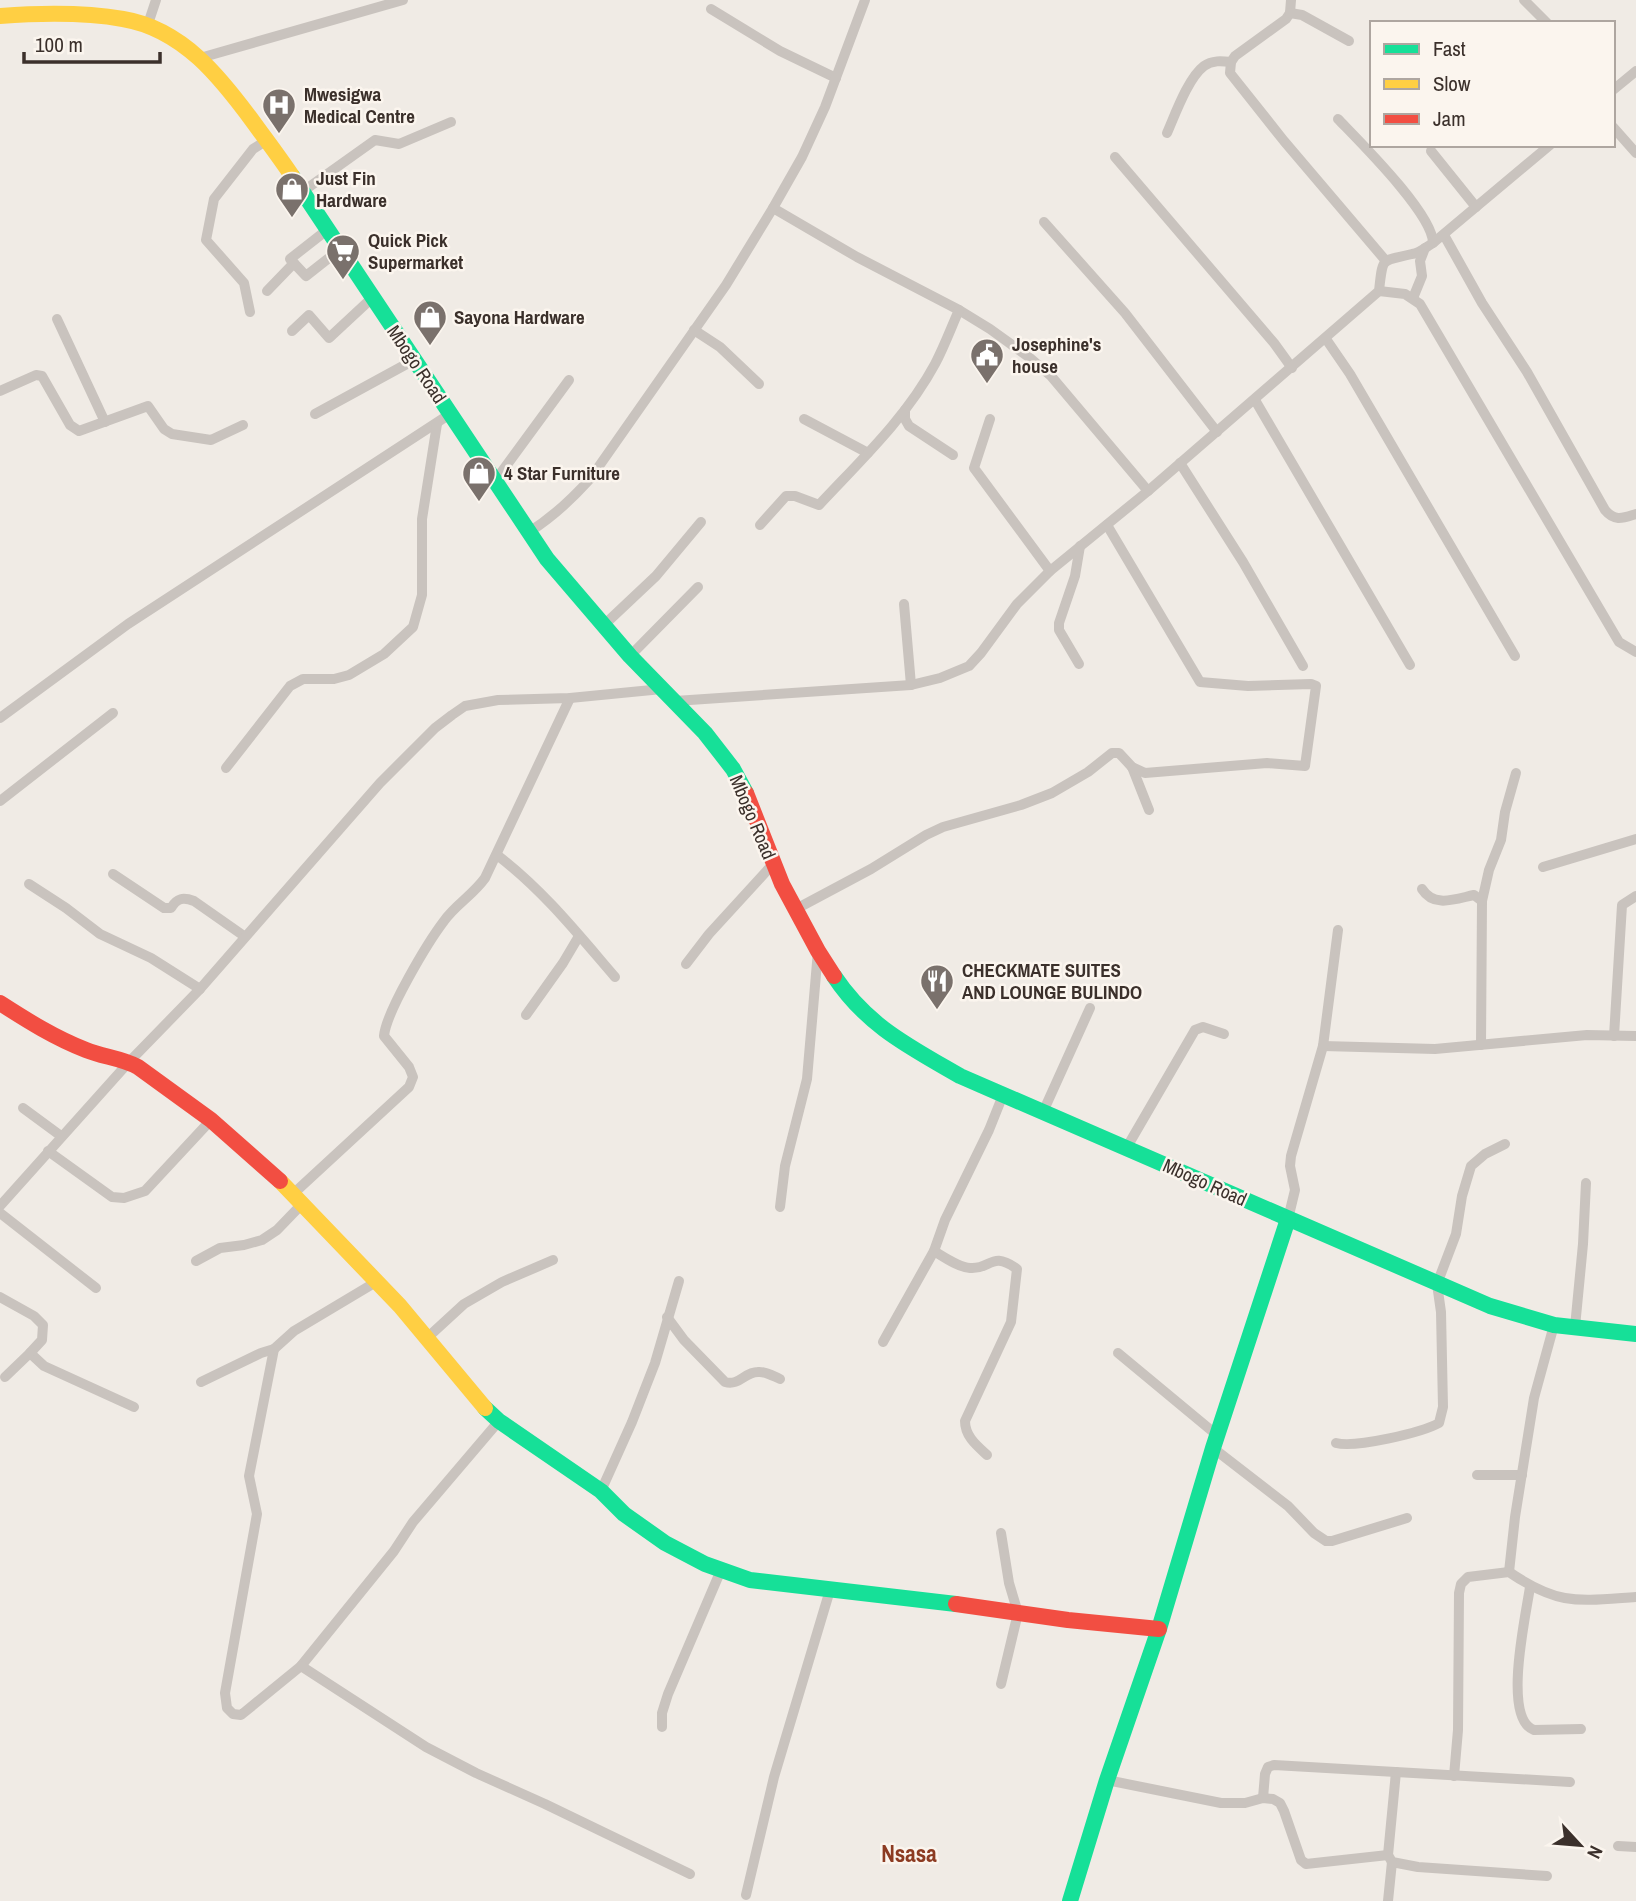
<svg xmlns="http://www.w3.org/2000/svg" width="1636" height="1901" font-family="'Archivo Narrow',sans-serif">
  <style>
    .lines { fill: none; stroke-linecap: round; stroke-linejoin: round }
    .street { stroke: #c9c3be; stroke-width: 10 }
    .fast { stroke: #16e098; stroke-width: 16 }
    .slow { stroke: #ffcf43; stroke-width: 16 }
    .jam { stroke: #f24e42; stroke-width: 16 }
    .labels { text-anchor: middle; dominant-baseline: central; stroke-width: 5; stroke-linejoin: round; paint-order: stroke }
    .poi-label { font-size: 19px; font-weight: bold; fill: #3b302b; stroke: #fbf5ee; text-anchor: start }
    .street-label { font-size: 19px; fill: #3b302b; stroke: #fbf5ee }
    .quarter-label { font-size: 23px; font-weight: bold; fill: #8c3b22; stroke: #fbf5ee }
  </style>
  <rect width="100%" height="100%" fill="#f0ebe5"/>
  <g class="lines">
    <g class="street">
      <polyline points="1291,0 1290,13 1286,19 1235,56 1231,62 1230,73 1284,141 1386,261"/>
      <polyline points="1524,0 1547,23"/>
      <polyline points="711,9 780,51 836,78"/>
      <polyline points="1290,13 1302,15 1349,41"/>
      <polyline points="147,27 156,0"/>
      <polyline points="200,58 403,0"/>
      <polyline points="1613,90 1636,71"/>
      <path d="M1338,119C1360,142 1433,214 1433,243"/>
      <polyline points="1613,127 1636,153"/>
      <path d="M1167,133C1175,115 1188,78 1204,66C1212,60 1222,61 1231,62"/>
      <polyline points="1431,151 1476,207"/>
      <polyline points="1115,157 1274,343 1292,368"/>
      <polyline points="302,192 375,140 399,144 451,122"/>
      <polyline points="773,208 857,257 959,310 990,329 1030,358 1051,376 1148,491"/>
      <polyline points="1044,222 1125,313 1217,432"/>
      <polyline points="327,230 290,259 306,276 339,250"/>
      <path d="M1444,235L1482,303L1527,372L1605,510C1615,522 1623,518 1636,514"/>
      <polyline points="267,291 294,263"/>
      <polyline points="1379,291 1405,294 1420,304 1619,642 1636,652"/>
      <polyline points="1413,298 1422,276 1420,261 1425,248"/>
      <polyline points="250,312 244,283 206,240 214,199 253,149 267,140"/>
      <polyline points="57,319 105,422"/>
      <polyline points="694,330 720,347 759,384"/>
      <polyline points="292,331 309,315 329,338 372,298"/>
      <polyline points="1326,339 1350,374 1515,656"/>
      <polyline points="0,391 36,375 42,376 70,425 79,431 148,406 164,429 172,434 211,440 243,425"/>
      <polyline points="1255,400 1410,665"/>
      <polyline points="905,410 905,419 909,426 953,455"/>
      <polyline points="315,414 414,360"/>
      <polyline points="804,419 868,453"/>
      <polyline points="990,419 974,468 1050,571"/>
      <polyline points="1180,463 1243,562 1303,666"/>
      <polyline points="495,481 569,380"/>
      <path d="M760,525L786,496H795L819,505C860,461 906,418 935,364C944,347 951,328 959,310"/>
      <path d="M529,532C553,517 571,500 590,479L726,285L773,208L802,157L825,107L865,0"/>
      <polyline points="904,604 911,685"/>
      <polyline points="604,625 656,576 701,522"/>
      <polyline points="630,656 698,587"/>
      <polyline points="1079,664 1059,630 1059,623 1075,576 1080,546"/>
      <path d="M675,701L911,685L940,678L969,666L981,653L1017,604L1050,571L1148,491L1379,291C1383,255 1381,262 1412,254C1420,253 1426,247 1433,243L1550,145"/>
      <polyline points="0,718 128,624 450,414"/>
      <polyline points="1132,767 1149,810"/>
      <polyline points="226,768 290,686 303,679 334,679 349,675 384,654 413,627 422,595 422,519 437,424"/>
      <polyline points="0,801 113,713"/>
      <path d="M497,855C543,890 578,934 615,977"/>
      <polyline points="1543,867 1636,839"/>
      <path d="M113,874L164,908H171C177,898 183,897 194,901L244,936"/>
      <polyline points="29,884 66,908 100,934 151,958 200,989"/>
      <path d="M1422,889C1434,908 1455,899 1474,895L1482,901L1481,1045"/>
      <polyline points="1482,901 1489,870 1501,840 1505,812 1516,773"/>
      <polyline points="796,909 871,869 926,835 943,827 1021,805 1052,793 1088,772 1112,753 1119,753 1132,767 1145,773 1267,763 1305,766 1316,686 1311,684 1248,686 1200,682 1107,525"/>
      <polyline points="686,964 709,934 773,864"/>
      <polyline points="526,1015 563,963 579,936"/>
      <polyline points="1614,1036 1622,905 1636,896"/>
      <polyline points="1323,1046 1435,1049 1587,1035 1636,1036"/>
      <polyline points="23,1108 61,1136"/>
      <polyline points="1043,1112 1090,1008"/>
      <polyline points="1127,1147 1195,1030 1203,1027 1224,1034"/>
      <polyline points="48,1151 112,1197 124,1198 145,1191 211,1120"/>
      <path d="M293,1194L409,1087L413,1077L409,1067L384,1036C386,1012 428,942 444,921C455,905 473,895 485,878L570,698"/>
      <polyline points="0,1206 129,1062 200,989 380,783 435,728 452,715 465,706 498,700 570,698 662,689"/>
      <polyline points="780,1207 785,1166 807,1079 818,951"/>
      <polyline points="0,1213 96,1288"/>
      <polyline points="1288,1219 1295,1190 1290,1166 1291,1156 1323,1046 1338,930"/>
      <path d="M934,1251C944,1257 958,1267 970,1268C991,1270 991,1250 1017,1269L1011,1322L965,1421C965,1436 976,1445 987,1455"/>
      <polyline points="196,1261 220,1248 244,1245 262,1240 277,1230 303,1203"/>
      <polyline points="0,1297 34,1316 43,1325 42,1340 30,1353 44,1366 134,1407"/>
      <path d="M667,1317L684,1340L725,1382C740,1386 744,1372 758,1372C765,1371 773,1376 780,1379"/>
      <polyline points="1575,1327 1583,1244 1586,1183"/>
      <polyline points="427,1338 464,1304 502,1282 553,1260"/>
      <polyline points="883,1342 934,1251 945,1220 989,1130 1003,1095"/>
      <polyline points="274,1349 249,1476 257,1514 225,1693 227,1708 233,1714 241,1715 301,1666 394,1551 413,1522 499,1421"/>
      <polyline points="1118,1353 1218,1436"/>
      <polyline points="5,1377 30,1353"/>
      <polyline points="201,1382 261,1353 274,1349 294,1331 376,1282"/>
      <path d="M1336,1443C1355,1448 1421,1433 1439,1423L1443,1407L1441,1312L1437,1284L1456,1234L1462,1196L1471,1166L1485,1154L1505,1144"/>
      <polyline points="1213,1448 1288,1506 1314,1533 1326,1541 1332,1541 1407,1518"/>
      <polyline points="1477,1475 1522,1475"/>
      <polyline points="601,1491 632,1422 655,1363 679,1281"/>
      <polyline points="1509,1572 1515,1517 1534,1398 1554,1325"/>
      <path d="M1530,1587C1526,1615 1502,1719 1534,1730L1581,1729"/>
      <polyline points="301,1666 426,1747 476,1773 545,1804 690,1874"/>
      <polyline points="1001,1684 1018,1613 1009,1583 1001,1533"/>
      <polyline points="662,1727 662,1713 668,1694 721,1570"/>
      <polyline points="1396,1772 1388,1855 1392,1862 1418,1867 1547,1876"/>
      <path d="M1454,1776L1458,1730L1459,1593L1461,1584L1468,1577L1509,1572C1559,1606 1578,1601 1636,1597"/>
      <polyline points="1107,1780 1221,1803 1245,1803 1263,1798 1273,1799 1280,1803 1284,1811 1301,1860 1306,1864 1388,1855"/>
      <polyline points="1263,1798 1265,1774 1268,1767 1274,1765 1570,1782"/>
      <polyline points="1618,1846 1636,1847"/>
      <polyline points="746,1895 774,1777 830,1590"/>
      <polyline points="1388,1901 1392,1862"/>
    </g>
    <g class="fast">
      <polyline points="292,176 547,559 630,656 705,733 733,769 746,793"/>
      <path d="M834,976C867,1026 910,1047 960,1076L1490,1306L1554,1325L1636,1334"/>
      <polyline points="485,1408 499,1421 601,1491 624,1514 665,1543 705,1564 750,1580 956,1604"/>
      <polyline points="1070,1901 1107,1780 1159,1629 1213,1448 1288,1219"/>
    </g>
    <g class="slow">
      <path d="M0,16C40,13 83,12 123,19C183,29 221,78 254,123C267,141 280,158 292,176"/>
      <polyline points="280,1181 400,1306 485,1408"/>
    </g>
    <g class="jam">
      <polyline points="746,793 782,884 818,951 834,976"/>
      <path d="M0,1003C28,1021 55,1038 86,1050C103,1057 122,1058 138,1067L211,1120L280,1181"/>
      <polyline points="956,1604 1068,1620 1159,1629"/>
    </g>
  </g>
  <defs>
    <g id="hospital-pin" transform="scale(1.75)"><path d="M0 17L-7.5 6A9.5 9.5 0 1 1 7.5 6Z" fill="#7a716c" stroke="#fbf5ee"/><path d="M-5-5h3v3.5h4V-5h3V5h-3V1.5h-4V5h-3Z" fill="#fff"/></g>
    <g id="shop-pin" transform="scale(1.75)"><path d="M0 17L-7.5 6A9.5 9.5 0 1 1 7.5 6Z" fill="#7a716c" stroke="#fbf5ee"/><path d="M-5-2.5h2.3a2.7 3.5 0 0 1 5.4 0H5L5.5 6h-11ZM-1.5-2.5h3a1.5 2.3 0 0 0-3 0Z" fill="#fff"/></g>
    <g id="supermarket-pin" transform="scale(1.75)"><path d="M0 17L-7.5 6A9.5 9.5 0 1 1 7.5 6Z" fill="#7a716c" stroke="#fbf5ee"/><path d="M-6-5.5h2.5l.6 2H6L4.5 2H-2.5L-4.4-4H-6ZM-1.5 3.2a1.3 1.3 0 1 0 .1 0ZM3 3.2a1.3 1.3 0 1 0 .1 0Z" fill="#fff"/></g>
    <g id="civic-pin" transform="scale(1.75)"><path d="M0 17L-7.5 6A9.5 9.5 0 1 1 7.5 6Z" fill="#7a716c" stroke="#fbf5ee"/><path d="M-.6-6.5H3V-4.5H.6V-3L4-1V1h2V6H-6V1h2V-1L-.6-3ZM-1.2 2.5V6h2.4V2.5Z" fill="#fff"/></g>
    <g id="restaurant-pin" transform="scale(1.75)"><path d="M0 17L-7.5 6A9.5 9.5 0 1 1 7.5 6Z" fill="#7a716c" stroke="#fbf5ee"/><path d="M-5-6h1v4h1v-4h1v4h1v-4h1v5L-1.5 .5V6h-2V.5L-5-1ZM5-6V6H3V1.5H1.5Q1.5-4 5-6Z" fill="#fff"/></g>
  </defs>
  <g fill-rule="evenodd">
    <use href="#hospital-pin" x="279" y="105"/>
    <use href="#shop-pin" x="292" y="189"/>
    <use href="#supermarket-pin" x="343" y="251"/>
    <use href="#shop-pin" x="430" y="317"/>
    <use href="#civic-pin" x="987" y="355"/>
    <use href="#shop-pin" x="479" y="473"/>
    <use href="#restaurant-pin" x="937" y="981"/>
  </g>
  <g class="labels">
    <g class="poi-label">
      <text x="304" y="94">Mwesigwa<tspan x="304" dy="22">Medical Centre</tspan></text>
      <text x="316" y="178">Just Fin<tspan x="316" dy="22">Hardware</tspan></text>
      <text x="368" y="240">Quick Pick<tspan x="368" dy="22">Supermarket</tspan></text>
      <text x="454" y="317">Sayona Hardware</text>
      <text x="1012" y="344">Josephine's<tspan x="1012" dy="22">house</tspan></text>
      <text x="504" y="473">4 Star Furniture</text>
      <text x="962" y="970">CHECKMATE SUITES<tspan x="962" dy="22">AND LOUNGE BULINDO</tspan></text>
    </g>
    <g class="street-label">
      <text transform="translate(417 364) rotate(56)">Mbogo Road</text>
      <text transform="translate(753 817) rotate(67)">Mbogo Road</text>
      <text transform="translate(1205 1182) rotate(24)">Mbogo Road</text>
    </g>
    <g class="quarter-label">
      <text x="909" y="1853">Nsasa</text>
    </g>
  </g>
  <rect x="1370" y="21" width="245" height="126" fill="#fbf5ee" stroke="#aea6a0" stroke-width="2"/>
  <rect x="1384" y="44" width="35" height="10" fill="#16e098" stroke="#aea6a0" stroke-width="2"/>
  <text x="1433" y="56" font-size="21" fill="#3b302b">Fast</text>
  <rect x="1384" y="79" width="35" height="10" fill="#ffcf43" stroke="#aea6a0" stroke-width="2"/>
  <text x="1433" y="91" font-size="21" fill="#3b302b">Slow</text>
  <rect x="1384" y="114" width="35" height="10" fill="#f24e42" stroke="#aea6a0" stroke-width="2"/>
  <text x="1433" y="126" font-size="21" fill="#3b302b">Jam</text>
  <g transform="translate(1580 1845) rotate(116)" stroke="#fbf5ee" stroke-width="5" paint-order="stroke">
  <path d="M0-5L12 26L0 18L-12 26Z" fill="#3b302b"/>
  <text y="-10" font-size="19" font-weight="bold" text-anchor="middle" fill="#3b302b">N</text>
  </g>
  <path d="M24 52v10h136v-10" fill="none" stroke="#3b302b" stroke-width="3.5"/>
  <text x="35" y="52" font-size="21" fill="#3b302b" stroke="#fbf5ee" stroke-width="5" paint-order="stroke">100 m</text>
</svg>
